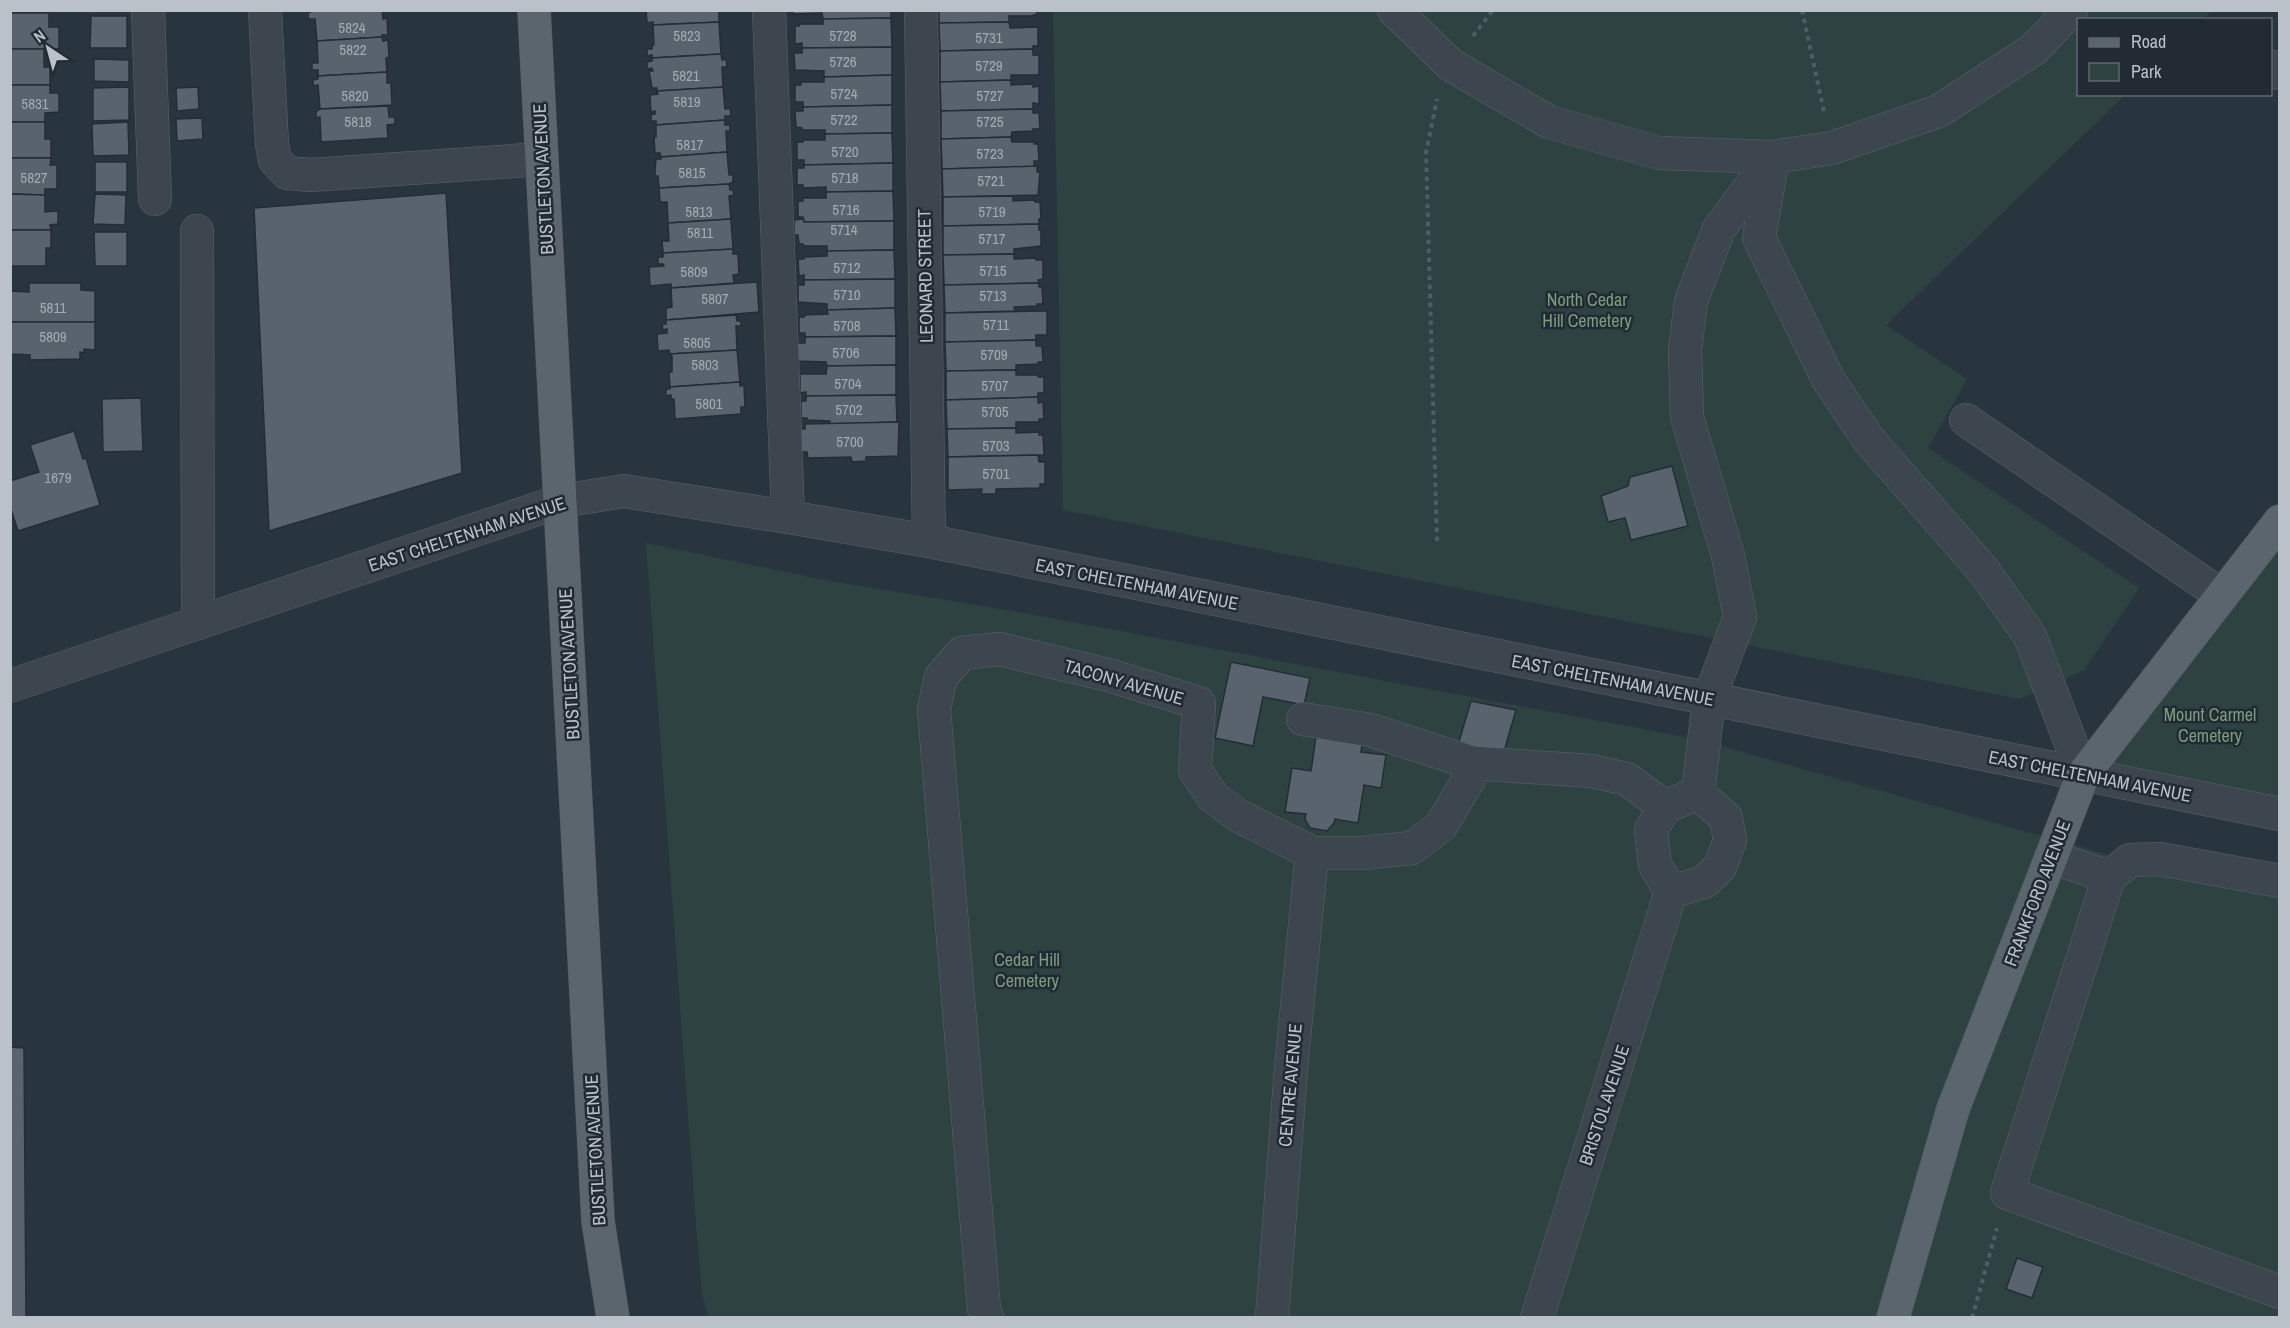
<svg xmlns="http://www.w3.org/2000/svg" width="2290" height="1328" font-family="'Archivo Narrow',sans-serif">
  <style>
    .green { fill: #2e4341 }
    .building { fill: #58636e; stroke: #242d36; stroke-width: 1.5 }
    .lines { fill: none; stroke-linecap: round; stroke-linejoin: round }
    .minor-casing { stroke: #5b646c; stroke-width: 34 }
    .major-casing { stroke: #4a525b; stroke-width: 34 }
    .path { stroke: #4d5f60; stroke-width: 4; stroke-dasharray: 4.5 4.5; stroke-linecap: butt }
    .minor { stroke: #3d464e; stroke-width: 33 }
    .major { stroke: #5b656e; stroke-width: 33 }
    .labels { text-anchor: middle; dominant-baseline: central; stroke-width: 5; stroke-linejoin: round; paint-order: stroke }
    .number-label { font-size: 15px; fill: #a2aab2 }
    .street-label { font-size: 18px; fill: #bac1c9; stroke: #222b34 }
    .park-label { font-size: 18px; fill: #7b9c7f; stroke: #222b34 }
  </style>
  <rect width="100%" height="100%" fill="#29353e"/>
  <g class="green">
    <polygon points="1053,11 2212,11 2202,19 2078,20 2078,94 2125,95 1886,325 1967,379 1928,448 2139,588 2084,670 2020,699 1063,510"/>
    <polygon points="2279,521 2279,808 2083,775"/>
    <polygon points="646,543 824,580 1008,610 1696,739 2152,867 2279,891 2279,1317 709,1317 702,1295 696,1224"/>
  </g>
  <g class="building">
    <rect x="10" y="10" width="39" height="3"/>
    <polygon points="315,10 382,10 383,19 387,18 388,35 382,35 382,37 317,41 315,19 308,19 308,13"/>
    <polygon points="646,10 719,10 719,22 653,25 653,22 647,23"/>
    <polygon points="793,10 891,10 891,18 823,19 822,13 793,14"/>
    <polygon points="939,10 1037,10 1037,14 1032,16 1009,16 1009,22 939,23"/>
    <polygon points="10,13 49,13 49,27 59,27 59,49 10,49"/>
    <polygon points="91,16 127,16 127,48 90,48"/>
    <polygon points="891,18 892,47 802,48 802,43 795,44 795,26 799,26 800,24 823,24 823,19"/>
    <polygon points="719,22 721,54 652,58 652,55 647,56 647,49 652,49 652,45 654,45 653,25"/>
    <polygon points="1009,22 1010,28 1038,27 1038,46 1033,46 1033,49 940,51 939,23"/>
    <polygon points="382,37 383,41 388,40 389,57 386,58 387,72 318,76 318,70 312,70 312,63 318,63 317,41"/>
    <polygon points="892,47 892,75 824,77 824,71 795,70 794,53 802,53 802,48"/>
    <polygon points="10,49 44,49 44,67 50,67 50,85 10,85"/>
    <polygon points="1033,49 1033,55 1039,55 1039,75 1011,75 1011,80 940,82 940,51"/>
    <polygon points="721,54 722,60 726,59 727,67 722,67 723,87 657,91 657,88 652,88 649,71 653,71 652,68 647,69 647,62 652,61 652,58"/>
    <polygon points="94,59 129,60 129,82 94,81"/>
    <polygon points="387,72 387,83 391,83 392,105 320,109 318,85 313,86 313,80 318,79 318,76"/>
    <polygon points="892,75 892,105 803,107 803,102 795,102 795,85 801,85 801,82 824,82 824,77"/>
    <polygon points="1011,80 1011,85 1033,84 1033,87 1039,86 1039,104 1033,103 1033,109 941,111 940,82"/>
    <polygon points="10,85 50,85 50,93 59,93 59,112 45,113 45,122 10,122"/>
    <polygon points="129,87 129,120 93,121 93,88"/>
    <polygon points="198,87 199,109 177,111 176,88"/>
    <polygon points="723,87 725,109 730,108 731,116 725,116 725,120 656,125 656,121 651,121 651,115 655,114 655,111 651,112 650,95 658,94 657,91"/>
    <polygon points="892,105 892,133 825,134 825,130 802,130 802,128 796,127 795,111 803,111 803,107"/>
    <polygon points="388,106 389,117 395,117 395,124 387,125 388,138 321,142 320,117 316,118 316,112 320,109"/>
    <polygon points="1033,109 1033,113 1039,113 1040,129 1033,129 1034,131 1012,132 1011,137 941,139 941,111"/>
    <polygon points="202,118 203,139 177,141 176,119"/>
    <polygon points="725,120 725,125 730,125 730,131 726,131 727,152 661,157 660,153 655,153 654,137 656,137 656,125"/>
    <polygon points="10,122 45,122 45,139 51,139 51,158 10,158"/>
    <polygon points="128,122 129,155 93,156 92,124"/>
    <polygon points="892,133 893,163 804,165 804,160 797,160 797,142 803,142 803,140 825,140 825,134"/>
    <polygon points="1011,137 1012,142 1034,142 1034,144 1038,144 1039,161 1034,161 1034,167 942,169 941,139"/>
    <polygon points="727,152 729,175 733,175 733,182 729,184 659,188 658,176 655,176 655,170 656,159 661,159 661,157"/>
    <polygon points="10,158 51,158 50,165 57,165 57,189 45,189 45,195 10,194"/>
    <rect x="95" y="162" width="32" height="30"/>
    <polygon points="893,163 893,191 826,192 826,187 803,188 803,185 797,185 797,168 804,168 804,165"/>
    <polygon points="1037,166 1037,172 1040,172 1038,195 943,197 942,169"/>
    <polygon points="729,184 730,190 733,190 734,195 729,196 731,219 668,223 667,202 660,202 659,188"/>
    <polygon points="893,191 894,221 804,222 803,217 798,217 798,201 803,201 803,198 826,198 826,192"/>
    <polygon points="446,193 462,473 269,531 254,208"/>
    <polygon points="10,194 45,195 45,212 58,211 58,224 50,225 51,230 10,230"/>
    <polygon points="95,194 126,195 125,225 93,224"/>
    <polygon points="1013,196 1013,201 1035,200 1035,202 1040,202 1041,219 1039,219 1039,224 943,226 943,197"/>
    <polygon points="731,219 733,249 663,253 662,241 669,241 668,223"/>
    <polygon points="803,219 804,222 894,221 894,250 827,251 827,246 804,246 803,244 799,244 798,235 794,235 794,220"/>
    <polygon points="1039,224 1039,230 1041,229 1041,246 1014,249 1014,254 943,255 943,226"/>
    <polygon points="10,230 51,230 51,248 46,248 46,266 10,266"/>
    <polygon points="94,232 127,232 127,266 95,266"/>
    <polygon points="733,249 733,254 738,254 739,274 733,275 734,283 671,288 671,284 650,286 649,267 664,266 663,264 658,264 658,257 663,257 663,253"/>
    <polygon points="894,250 895,279 804,280 804,275 799,276 798,259 804,259 804,257 827,256 827,251"/>
    <polygon points="1014,254 1014,259 1036,258 1036,260 1043,260 1043,279 1038,280 1039,283 944,285 943,255"/>
    <polygon points="895,279 895,308 827,310 827,304 798,302 798,285 804,285 804,280"/>
    <polygon points="757,282 759,312 666,320 666,308 672,307 671,288"/>
    <polygon points="29,283 81,283 81,290 95,291 95,322 10,322 10,291 29,292"/>
    <polygon points="1039,283 1039,287 1042,287 1043,304 1037,304 1037,306 1014,307 1015,311 945,313 944,285"/>
    <polygon points="895,308 896,336 805,337 805,333 799,333 799,317 804,317 804,315 828,314 827,310"/>
    <polygon points="1044,311 1047,311 1047,335 1036,335 1036,340 945,342 945,313"/>
    <polygon points="736,315 737,321 741,321 741,326 736,326 737,350 670,354 669,350 658,351 657,334 667,333 667,329 663,330 662,324 666,324 666,320"/>
    <polygon points="10,322 95,322 95,350 84,349 84,353 80,352 80,359 30,360 30,355 10,354"/>
    <polygon points="896,336 896,365 827,366 826,362 796,361 796,343 805,343 805,337"/>
    <polygon points="1036,340 1036,346 1042,346 1043,362 1038,362 1038,364 1016,365 1016,370 946,371 945,342"/>
    <polygon points="737,350 740,382 670,387 669,372 672,372 672,356 670,354"/>
    <polygon points="896,365 896,395 806,396 806,392 800,393 800,374 826,374 827,366"/>
    <polygon points="1016,370 1016,375 1038,375 1038,377 1044,377 1044,393 1038,393 1038,397 946,400 946,371"/>
    <polygon points="740,382 740,386 744,385 745,407 741,407 741,414 675,419 674,399 671,399 671,395 666,396 666,389 670,389 670,387"/>
    <polygon points="896,395 897,422 830,424 830,421 807,420 807,418 801,418 801,401 806,401 806,396"/>
    <polygon points="1038,397 1038,403 1043,402 1044,419 1039,419 1039,422 1016,422 1016,428 947,429 946,400"/>
    <polygon points="141,398 143,451 103,452 102,399"/>
    <polygon points="899,422 898,456 866,457 866,461 852,462 851,457 808,458 807,452 801,452 800,429 805,429 805,424"/>
    <polygon points="1016,428 1016,433 1039,432 1039,435 1043,435 1044,455 948,457 947,429"/>
    <polygon points="74,431 83,459 86,458 100,505 18,531 10,506 10,481 39,472 30,445"/>
    <polygon points="1038,455 1039,462 1045,462 1045,484 1040,484 1040,488 996,489 996,494 981,494 982,489 948,490 948,457"/>
    <polygon points="1672,466 1688,526 1631,540 1625,518 1608,522 1601,496 1628,486 1630,477"/>
    <polygon points="1231,662 1310,678 1304,705 1263,697 1253,746 1215,738"/>
    <polygon points="1471,701 1516,710 1503,755 1458,745"/>
    <polygon points="1317,730 1363,737 1361,752 1386,755 1381,788 1364,785 1358,823 1335,819 1334,823 1327,831 1310,828 1305,819 1306,814 1285,812 1292,768 1311,771"/>
    <polygon points="10,1047 24,1048 26,1318 10,1318"/>
    <polygon points="2017,1258 2043,1267 2032,1298 2006,1289"/>
  </g>
  <g class="lines">
    <g class="minor-casing">
      <g id="minor">
        <polyline points="148,10 155,199"/>
        <polyline points="265,10 272,144 275,160 287,173 311,175 542,159"/>
        <polyline points="769,10 788,517"/>
        <polyline points="921,10 929,541"/>
        <polyline points="1394,10 1451,65 1549,122 1659,153 1773,157 1832,148 1939,111 2034,49 2071,10"/>
        <polyline points="2270,66 2280,73"/>
        <polyline points="1773,157 1759,238 1828,379 1869,440 1983,570 2030,636 2083,775"/>
        <polyline points="197,231 198,623"/>
        <polyline points="1966,420 2221,595"/>
        <polyline points="10,686 561,501 624,491 788,517 929,541 2280,814"/>
        <polyline points="1303,719 1370,730 1472,763"/>
        <polyline points="1698,793 1709,699 1740,617 1728,556 1687,417 1685,350 1691,301 1719,229 1769,161"/>
        <polygon points="1698,793 1726,818 1730,840 1720,867 1704,882 1671,892 1655,865 1651,830 1665,807"/>
        <polyline points="2051,857 2109,877 2130,860 2160,859 2280,881"/>
        <polyline points="2109,877 2007,1193 2280,1292"/>
        <polyline points="987,1318 984,1309 934,709 941,677 962,653 999,649 1108,675 1199,703 1195,770 1213,797 1237,815 1312,853 1362,853 1412,848 1441,826 1469,779 1472,763 1592,771 1627,779 1665,807"/>
        <polyline points="1272,1318 1291,1069 1312,853"/>
        <polyline points="1537,1318 1671,892"/>
      </g>
    </g>
    <g class="major-casing">
      <g id="major">
        <polyline points="534,10 598,1221 613,1318"/>
        <polyline points="1893,1318 1953,1109 2083,775 2280,521"/>
      </g>
    </g>
    <g class="path">
      <polyline points="1802,10 1824,112"/>
      <polyline points="1473,36 1493,10"/>
      <polyline points="1437,541 1426,153 1437,99"/>
      <polyline points="1972,1318 1997,1228"/>
    </g>
    <use href="#minor" class="minor"/>
    <use href="#major" class="major"/>
  </g>
  <g class="labels">
    <g class="number-label">
      <text x="352" y="27">5824</text>
      <text x="687" y="35">5823</text>
      <text x="843" y="35">5728</text>
      <text x="989" y="37">5731</text>
      <text x="353" y="49">5822</text>
      <text x="843" y="61">5726</text>
      <text x="989" y="65">5729</text>
      <text x="686" y="75">5821</text>
      <text x="844" y="93">5724</text>
      <text x="355" y="95">5820</text>
      <text x="990" y="95">5727</text>
      <text x="687" y="101">5819</text>
      <text x="35" y="103">5831</text>
      <text x="844" y="119">5722</text>
      <text x="358" y="121">5818</text>
      <text x="990" y="121">5725</text>
      <text x="690" y="144">5817</text>
      <text x="845" y="151">5720</text>
      <text x="990" y="153">5723</text>
      <text x="692" y="172">5815</text>
      <text x="34" y="177">5827</text>
      <text x="845" y="177">5718</text>
      <text x="991" y="180">5721</text>
      <text x="846" y="209">5716</text>
      <text x="699" y="211">5813</text>
      <text x="992" y="211">5719</text>
      <text x="844" y="229">5714</text>
      <text x="700" y="232">5811</text>
      <text x="992" y="238">5717</text>
      <text x="847" y="267">5712</text>
      <text x="993" y="270">5715</text>
      <text x="694" y="271">5809</text>
      <text x="847" y="294">5710</text>
      <text x="993" y="295">5713</text>
      <text x="715" y="298">5807</text>
      <text x="53" y="307">5811</text>
      <text x="996" y="324">5711</text>
      <text x="847" y="325">5708</text>
      <text x="53" y="336">5809</text>
      <text x="697" y="342">5805</text>
      <text x="846" y="352">5706</text>
      <text x="994" y="354">5709</text>
      <text x="705" y="364">5803</text>
      <text x="848" y="383">5704</text>
      <text x="995" y="385">5707</text>
      <text x="709" y="403">5801</text>
      <text x="849" y="409">5702</text>
      <text x="995" y="411">5705</text>
      <text x="850" y="441">5700</text>
      <text x="996" y="445">5703</text>
      <text x="996" y="473">5701</text>
      <text x="58" y="477">1679</text>
    </g>
    <g class="street-label">
      <text transform="translate(543 179) rotate(-93)">BUSTLETON AVENUE</text>
      <text transform="translate(925 276) rotate(-91)">LEONARD STREET</text>
      <text transform="translate(467 534) rotate(-18)">EAST CHELTENHAM AVENUE</text>
      <text transform="translate(1137 584) rotate(11)">EAST CHELTENHAM AVENUE</text>
      <text transform="translate(569 664) rotate(-93)">BUSTLETON AVENUE</text>
      <text transform="translate(1613 680) rotate(11)">EAST CHELTENHAM AVENUE</text>
      <text transform="translate(1124 682) rotate(16)">TACONY AVENUE</text>
      <text transform="translate(2090 776) rotate(11)">EAST CHELTENHAM AVENUE</text>
      <text transform="translate(2037 893) rotate(-69)">FRANKFORD AVENUE</text>
      <text transform="translate(1290 1085) rotate(-85)">CENTRE AVENUE</text>
      <text transform="translate(1604 1105) rotate(-72)">BRISTOL AVENUE</text>
      <text transform="translate(595 1150) rotate(-93)">BUSTLETON AVENUE</text>
    </g>
    <g class="park-label">
      <text x="1587" y="299">North Cedar<tspan x="1587" dy="21">Hill Cemetery</tspan></text>
      <text x="2210" y="714">Mount Carmel<tspan x="2210" dy="21">Cemetery</tspan></text>
      <text x="1027" y="959">Cedar Hill<tspan x="1027" dy="21">Cemetery</tspan></text>
    </g>
  </g>
  <rect width="2290" height="1328" fill="none" stroke="#bac1c9" stroke-width="24"/>
  <rect x="2077" y="18" width="195" height="78" fill="#222b34" stroke="#5f6770" stroke-width="1.5"/>
  <rect x="2089" y="38" width="30" height="9" fill="#5b656e" stroke="#5f6770" stroke-width="1.5"/>
  <text x="2131" y="48" font-size="18" fill="#bac1c9">Road</text>
  <rect x="2089" y="63" width="30" height="18" fill="#2e4341" stroke="#5f6770" stroke-width="1.5"/>
  <text x="2131" y="78" font-size="18" fill="#bac1c9">Park</text>
  <g transform="translate(48 48) rotate(324)" stroke="#222b34" stroke-width="4.5" paint-order="stroke">
  <path d="M0-4.5L10 22L0 15L-10 22Z" fill="#bac1c9"/>
  <text y="-9" font-size="16" font-weight="bold" text-anchor="middle" fill="#bac1c9">N</text>
  </g>
</svg>
